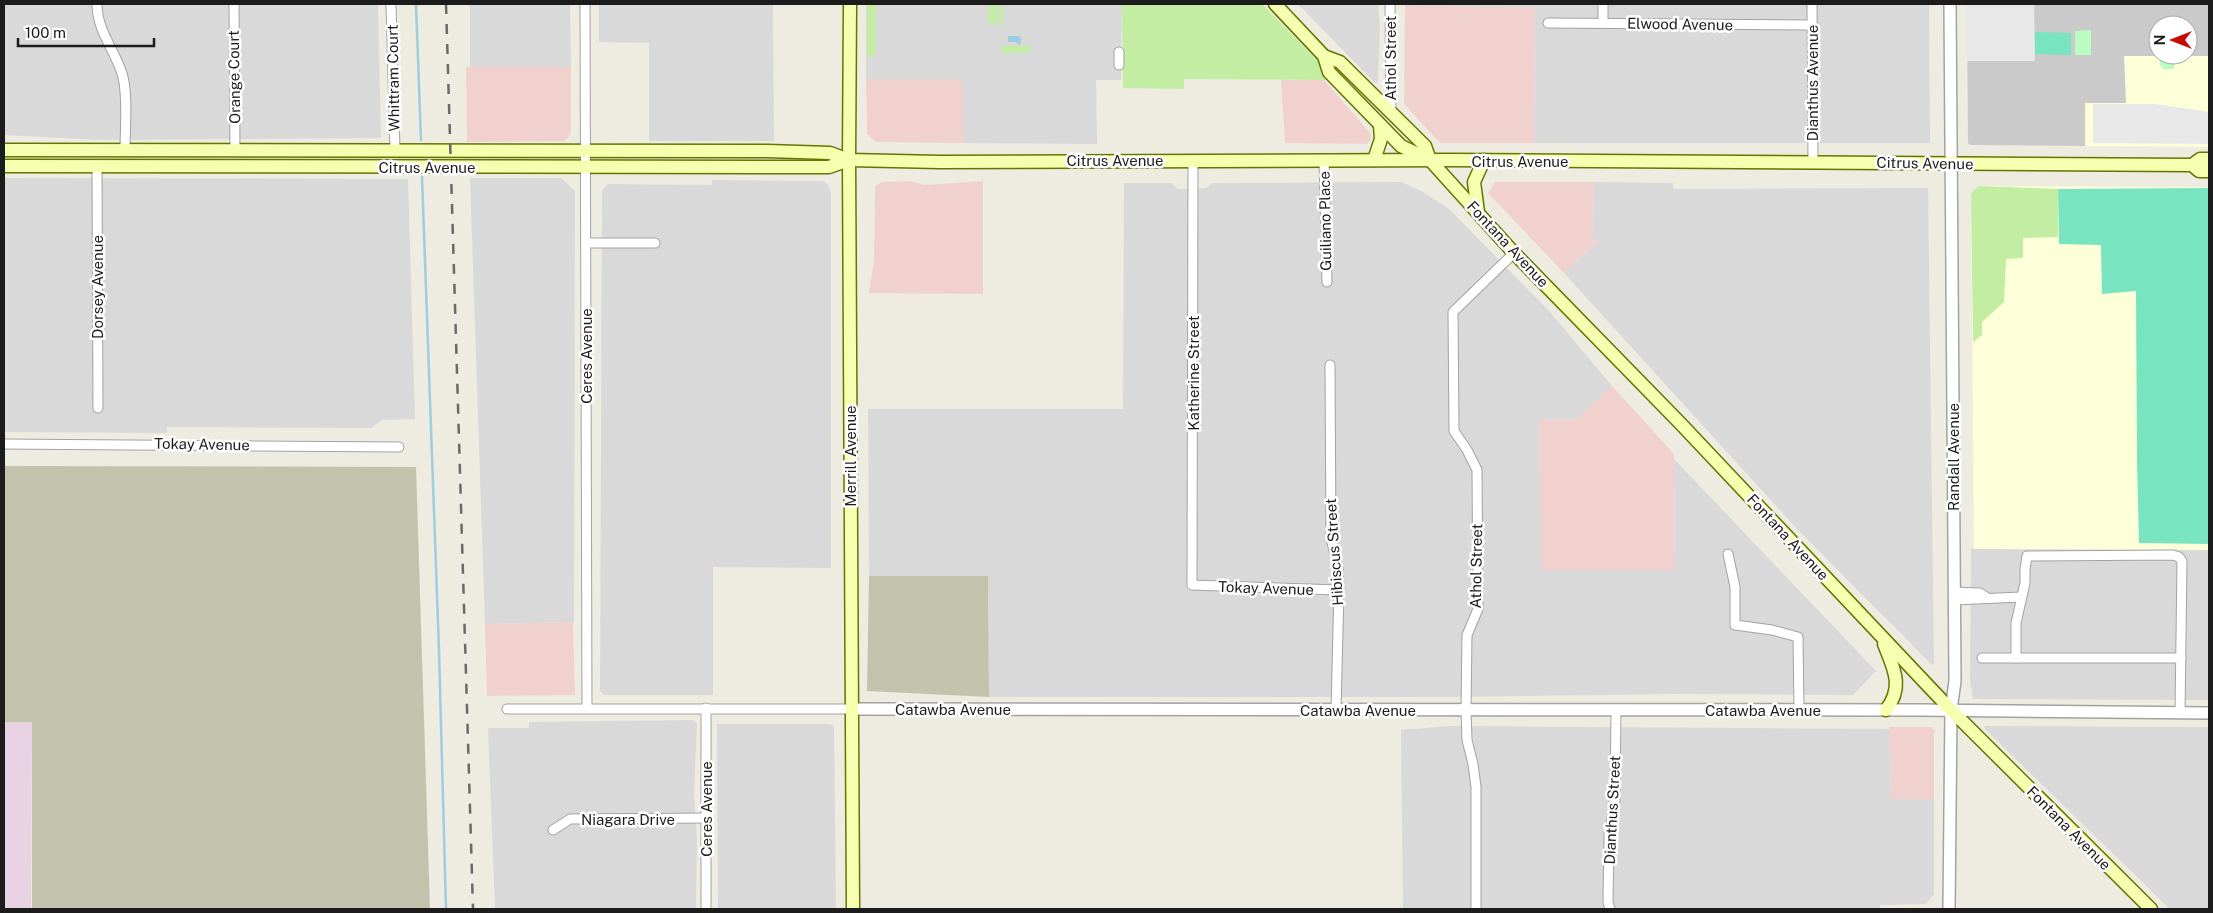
<svg xmlns="http://www.w3.org/2000/svg" width="2213" height="913" font-family="'Public Sans',sans-serif">
  <style>
    .residential { fill: #dad9d9 }
    .commercial { fill: #f1d1ce }
    .industrial { fill: #e8d2e3 }
    .education { fill: #fdffd9 }
    .religious { fill: #cacaca; fill-rule: evenodd }
    .construction { fill: #c2c3ac }
    .grass { fill: #c3eda2 }
    .park { fill: #b9fdc2 }
    .pitch { fill: #78e4c0 }
    .parking { fill: #e8e8e8 }
    .water { fill: #9dcde0 }
    .lines { fill: none; stroke-linecap: round; stroke-linejoin: round }
    .stream { stroke: #9dcde0; stroke-width: 2.5 }
    .minor-casing { stroke: #a3a3a3; stroke-width: 11 }
    .tertiary-casing { stroke: #a3a3a3; stroke-width: 14 }
    .secondary-casing { stroke: #637600; stroke-width: 15 }
    .minor { stroke: #fff; stroke-width: 9 }
    .tertiary { stroke: #fff; stroke-width: 11 }
    .secondary { stroke: #f6feaf; stroke-width: 12 }
    .rail { stroke: #6a6a6a; stroke-width: 2.5; stroke-dasharray: 10 10; stroke-linecap: butt }
    .labels { text-anchor: middle; dominant-baseline: central; stroke-width: 5; stroke-linejoin: round; paint-order: stroke }
    .street-label { font-size: 15px; fill: #1c1c1c; stroke: #fff }
  </style>
  <rect width="100%" height="100%" fill="#eeebe1"/>
  <g class="residential">
    <polygon points="4,4 378,4 381,138 100,140 4,135"/>
    <polygon points="470,4 570,4 571,67 470,67"/>
    <polygon points="599,4 773,4 774,141 649,141 649,43 599,42"/>
    <polygon points="866,4 1122,4 1121,80 1096,80 1097,144 963,143 961,79 866,79"/>
    <polygon points="1298,4 1378,4 1380,26 1378,82 1375,83"/>
    <polygon points="1405,4 1929,4 1930,143 1534,143 1535,7 1405,6"/>
    <polygon points="4,178 408,179 415,419 382,420 371,428 167,427 167,433 4,432"/>
    <polygon points="470,178 561,178 575,191 574,622 485,624"/>
    <polygon points="712,180 823,181 829,186 831,194 831,568 713,567 713,695 604,695 600,691 602,191 608,184 712,185"/>
    <polygon points="1402,182 1421,191 1448,208 1550,312 1612,386 1577,419 1539,420 1540,475 1675,570 1674,459 1876,671 1853,695 1674,694 1448,697 989,697 988,576 869,576 868,409 1123,409 1124,183 1171,183 1178,189 1206,188 1212,183"/>
    <polygon points="1594,182 1673,183 1673,189 1928,188 1934,664 1932,665 1798,530 1564,273 1598,241 1593,237"/>
    <polygon points="1971,549 2209,549 2209,700 1973,699 1970,681"/>
    <polygon points="693,720 697,723 694,796 697,838 696,909 495,909 488,728 529,728 529,722"/>
    <polygon points="717,724 830,724 834,726 836,909 718,909"/>
    <polygon points="1449,726 1890,729 1891,799 1934,799 1934,894 1926,904 1880,905 1880,909 1403,909 1401,730"/>
    <polygon points="1985,726 2209,727 2209,909 2170,909 1984,728"/>
  </g>
  <g class="commercial">
    <polygon points="1405,6 1535,7 1534,143 1440,143 1404,104"/>
    <polygon points="466,67 571,67 571,130 569,137 564,141 467,142"/>
    <polygon points="866,79 962,79 963,143 876,142 867,134"/>
    <polygon points="1281,80 1324,80 1371,134 1370,141 1367,144 1285,143"/>
    <polygon points="911,181 924,185 983,181 983,294 869,293 874,260 875,192 876,185 883,182"/>
    <polygon points="1495,182 1594,182 1593,237 1598,241 1564,273 1488,193"/>
    <polygon points="1612,386 1674,454 1675,570 1541,570 1539,420 1577,419"/>
    <polygon points="573,622 575,695 487,696 485,624"/>
    <polygon points="1889,727 1931,727 1934,730 1934,799 1891,799"/>
  </g>
  <polygon class="industrial" points="4,722 32,722 31,909 4,909"/>
  <g class="education">
    <polygon points="2124,56 2209,56 2209,147 2085,146 2085,103 2126,103"/>
    <polygon points="1979,186 2209,187 2209,550 1974,549 1971,193"/>
  </g>
  <path class="religious" d="M1967,4H2209V56H2124L2126,103H2085V146L1971,145L1968,143ZM2158,25H2188V55H2158Z"/>
  <g class="construction">
    <polygon points="4,466 416,467 430,909 32,909 32,722 4,722"/>
    <polygon points="869,576 988,576 989,697 867,691"/>
  </g>
  <g class="grass">
    <polygon points="867,4 876,4 875,56 867,57"/>
    <polygon points="989,4 997,4 997,20 994,25 988,22"/>
    <polygon points="1122,4 1262,4 1324,67 1328,80 1184,79 1184,89 1123,88"/>
    <polygon points="999,7 1004,7 1002,27 999,24"/>
    <polygon points="1002,46 1030,46 1030,52 1002,53"/>
    <polygon points="1979,186 2058,189 2058,237 2023,238 2023,258 2006,259 2004,302 1982,322 1982,335 1973,342 1971,193"/>
  </g>
  <g class="park">
    <polygon points="2091,30 2091,55 2075,55 2075,31"/>
    <polygon points="2160,56 2175,56 2174,69 2163,69 2160,65"/>
  </g>
  <g class="pitch">
    <polygon points="2035,32 2071,33 2071,55 2035,54"/>
    <polygon points="2209,188 2209,544 2139,543 2137,461 2136,291 2102,294 2101,245 2059,244 2058,189"/>
  </g>
  <g class="parking">
    <polygon points="1966,4 2034,4 2035,61 1967,61"/>
    <polygon points="2093,104 2156,104 2209,112 2209,144 2093,143"/>
  </g>
  <polygon class="water" points="1008,36 1019,36 1021,39 1020,45 1015,42 1008,42"/>
  <g class="lines">
    <g class="stream">
      <polyline points="416,4 421,140"/>
      <polyline points="422,177 439,651 446,909"/>
    </g>
    <g class="minor-casing">
      <g id="minor">
        <path d="M97,4C97,32 116,51 123,77C128,99 125,127 125,151"/>
        <polyline points="234,4 235,151"/>
        <polyline points="391,4 395,151"/>
        <polyline points="585,4 587,708"/>
        <polyline points="1390,4 1391,112"/>
        <polyline points="1603,4 1603,23"/>
        <polyline points="1812,4 1813,163"/>
        <polyline points="1548,23 1812,25"/>
        <polyline points="1119,52 1119,65"/>
        <polyline points="1193,160 1192,585 1339,590"/>
        <polyline points="1324,160 1327,282"/>
        <polyline points="97,166 98,408"/>
        <polyline points="586,243 655,243"/>
        <polyline points="1330,365 1331,538 1338,568 1339,590 1336,709"/>
        <polyline points="4,444 399,447"/>
        <polyline points="1728,554 1735,587 1735,625 1772,630 1798,637 1799,711"/>
        <polyline points="1954,592 1980,593 1986,597"/>
        <polyline points="1954,600 2021,597"/>
        <polyline points="1982,658 2181,658"/>
        <polyline points="2016,658 2016,623 2025,583 2025,569 2027,556 2173,555 2179,557 2182,561 2180,713"/>
        <polyline points="706,708 706,909"/>
        <polyline points="507,709 852,709"/>
        <polyline points="553,830 570,819 706,818"/>
        <polyline points="1476,909 1476,787 1473,764 1467,740 1466,711 1467,635 1478,609 1477,470 1467,450 1454,431 1453,312 1514,253"/>
        <polyline points="1610,909 1608,902 1609,835 1615,801 1616,710"/>
      </g>
    </g>
    <g class="tertiary-casing">
      <g id="tertiary">
        <polyline points="852,709 1919,710 2209,713"/>
        <polyline points="1949,909 1951,710 1955,681 1950,4"/>
      </g>
    </g>
    <g class="secondary-casing">
      <g id="secondary">
        <polyline points="850,4 849,160 853,909"/>
        <polyline points="1275,4 1324,56 1340,62 1425,146 1430,160 1514,253 1680,423 1951,710 2151,909"/>
        <polyline points="1324,56 1329,72 1401,146 1426,158"/>
        <polyline points="4,150 767,151 830,153 849,160 940,162 1451,160 2192,165 2199,171 2209,171"/>
        <polyline points="1374,160 1381,139 1380,125"/>
        <polyline points="2192,165 2200,159 2209,159"/>
        <polyline points="4,166 829,167 849,160"/>
        <polyline points="1478,212 1474,182 1484,160"/>
        <path d="M1884,644C1894,669 1904,687 1886,710"/>
      </g>
    </g>
    <use href="#minor" class="minor"/>
    <use href="#tertiary" class="tertiary"/>
    <use href="#secondary" class="secondary"/>
    <polyline class="rail" points="446,4 473,909"/>
  </g>
  <g class="labels">
    <g class="street-label">
      <text transform="translate(1680 24) rotate(1)">Elwood Avenue</text>
      <text transform="translate(1390 58) rotate(-90)">Athol Street</text>
      <text transform="translate(234 77) rotate(-91)">Orange Court</text>
      <text transform="translate(393 78) rotate(-91)">Whittram Court</text>
      <text transform="translate(1812 83) rotate(-90)">Dianthus Avenue</text>
      <text x="1115" y="160">Citrus Avenue</text>
      <text x="1520" y="161">Citrus Avenue</text>
      <text transform="translate(1925 163) rotate(1)">Citrus Avenue</text>
      <text x="427" y="167">Citrus Avenue</text>
      <text transform="translate(1325 221) rotate(-91)">Guiliano Place</text>
      <text transform="translate(1508 244) rotate(47)">Fontana Avenue</text>
      <text transform="translate(97 287) rotate(-90)">Dorsey Avenue</text>
      <text transform="translate(586 356) rotate(-90)">Ceres Avenue</text>
      <text transform="translate(1193 373) rotate(-90)">Katherine Street</text>
      <text transform="translate(202 444) rotate(1)">Tokay Avenue</text>
      <text transform="translate(850 456) rotate(-90)">Merrill Avenue</text>
      <text transform="translate(1953 457) rotate(-90)">Randall Avenue</text>
      <text transform="translate(1788 537) rotate(47)">Fontana Avenue</text>
      <text transform="translate(1334 552) rotate(-94)">Hibiscus Street</text>
      <text transform="translate(1476 566) rotate(-89)">Athol Street</text>
      <text transform="translate(1266 588) rotate(2)">Tokay Avenue</text>
      <text x="953" y="709">Catawba Avenue</text>
      <text x="1358" y="710">Catawba Avenue</text>
      <text x="1763" y="710">Catawba Avenue</text>
      <text transform="translate(706 809) rotate(-90)">Ceres Avenue</text>
      <text transform="translate(1612 810) rotate(-87)">Dianthus Street</text>
      <text x="628" y="819">Niagara Drive</text>
      <text transform="translate(2069 828) rotate(45)">Fontana Avenue</text>
    </g>
  </g>
  <rect width="2213" height="913" fill="none" stroke="#1c1c1c" stroke-width="10"/>
  <g transform="translate(2173 40) rotate(270)"><circle r="24" fill="#ffffff" stroke="#a4a4a4"/>
  <path d="M0-4L9 19L0 12L-9 19Z" fill="#c80b00"/>
  <text y="-8" font-size="14" font-weight="bold" text-anchor="middle" fill="#1c1c1c">N</text>
  </g>
  <path d="M18 38v8h136v-8" fill="none" stroke="#1c1c1c" stroke-width="2.5"/>
  <text x="25" y="38" font-size="15" fill="#1c1c1c" stroke="#ffffff" stroke-width="4" paint-order="stroke">100 m</text>
</svg>
